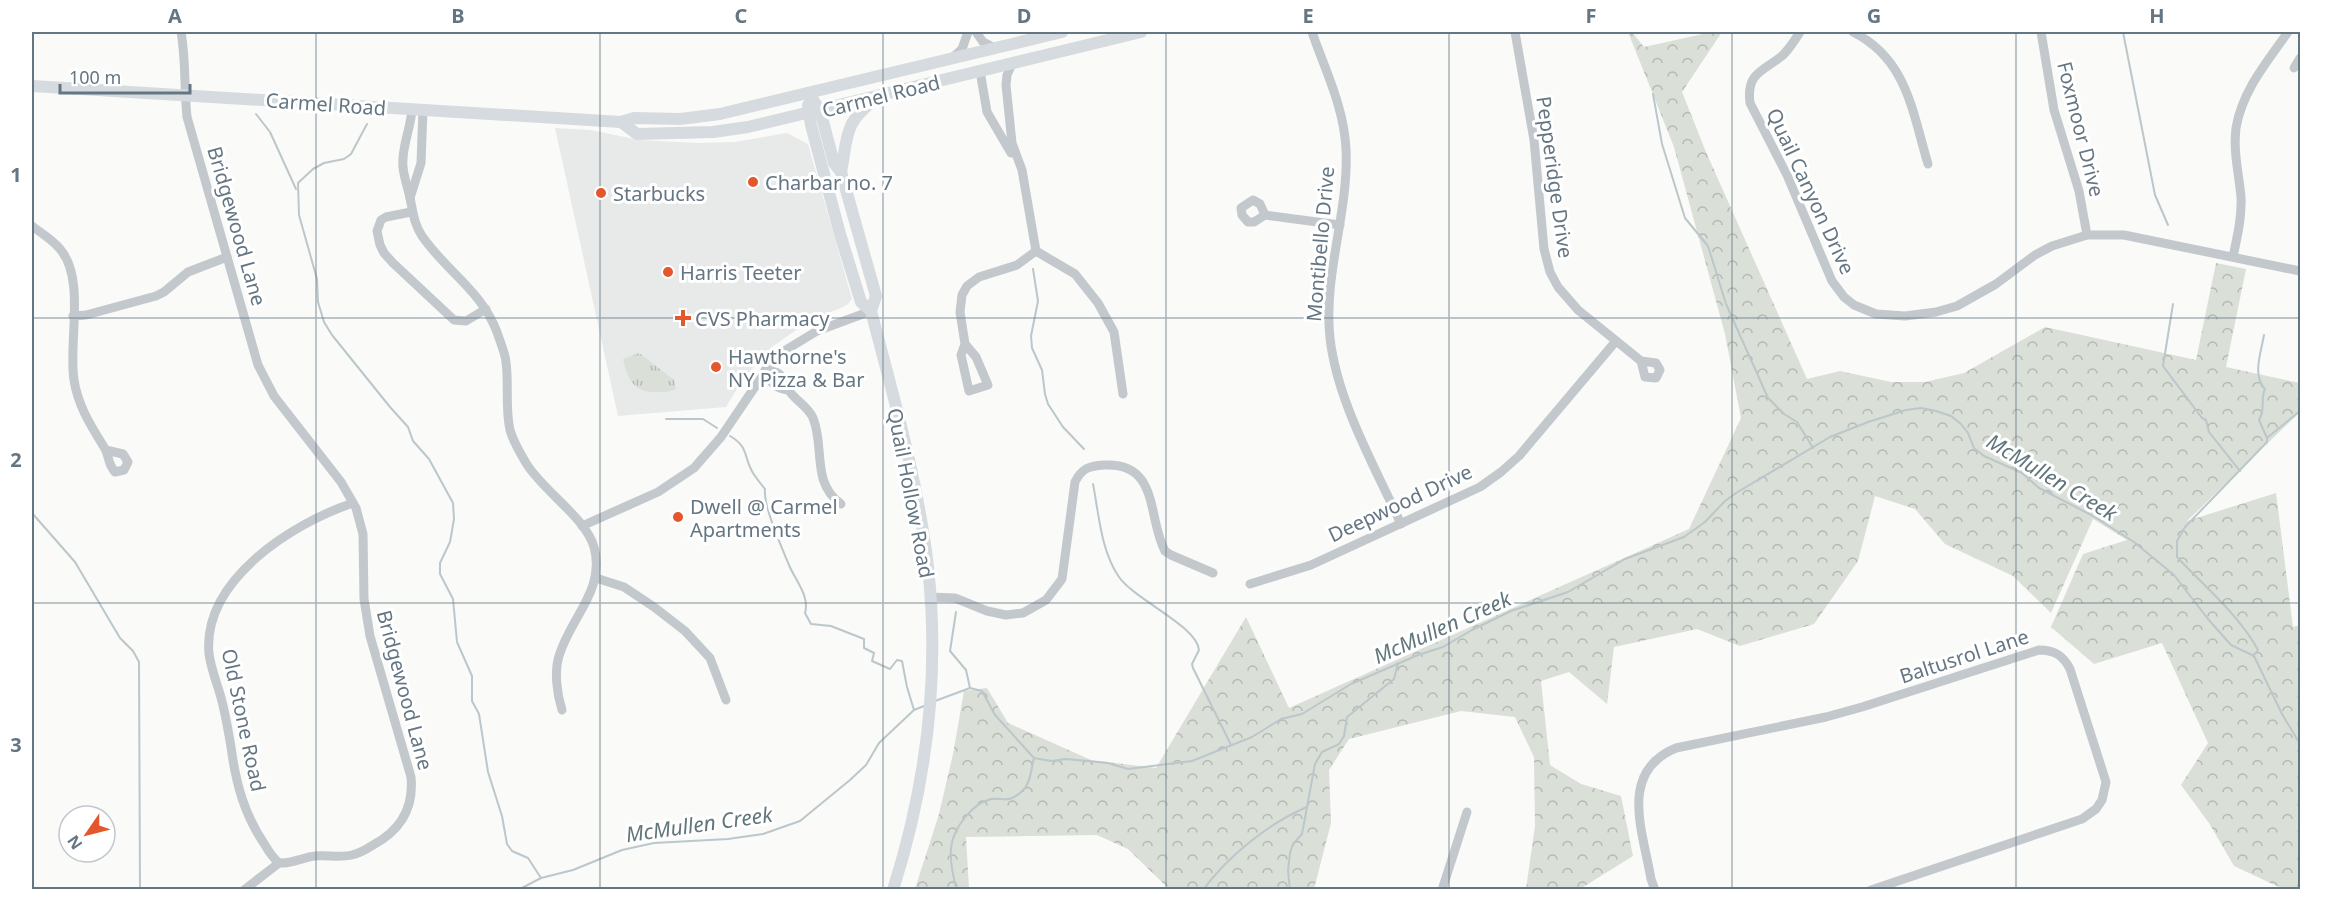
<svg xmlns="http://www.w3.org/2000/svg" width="2332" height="921" font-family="'Noto Sans',sans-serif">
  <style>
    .built { fill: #e8e9e9 }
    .grass { fill: url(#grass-tufts) }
    .forest { fill: url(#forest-crowns) }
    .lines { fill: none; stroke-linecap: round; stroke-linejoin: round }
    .stream { stroke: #bbc7cb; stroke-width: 2 }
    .minor { stroke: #c3c8cc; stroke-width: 9 }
    .major { stroke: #d6dbdf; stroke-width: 12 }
    .grid { fill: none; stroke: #657683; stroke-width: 1.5; stroke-opacity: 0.55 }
    .poi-dot { fill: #e4572e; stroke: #fff; stroke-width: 2 }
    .labels { text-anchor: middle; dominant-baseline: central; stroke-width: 6; stroke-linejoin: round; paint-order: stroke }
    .street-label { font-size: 20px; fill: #657683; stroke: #fff }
    .poi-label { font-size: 20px; fill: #657683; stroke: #fff; text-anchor: start }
    .water-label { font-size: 21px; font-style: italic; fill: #60757c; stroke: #fff }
    .neatline { fill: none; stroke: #657683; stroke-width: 2 }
    .grid-label { font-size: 20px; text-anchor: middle; font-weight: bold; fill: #657683 }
  </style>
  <defs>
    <pattern id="grass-tufts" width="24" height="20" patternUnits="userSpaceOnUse" patternTransform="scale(1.5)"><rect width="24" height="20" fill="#dadfd7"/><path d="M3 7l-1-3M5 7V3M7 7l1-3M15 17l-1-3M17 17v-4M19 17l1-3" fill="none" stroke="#b4b9b4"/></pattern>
    <pattern id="forest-crowns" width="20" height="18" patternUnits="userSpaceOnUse" patternTransform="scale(1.5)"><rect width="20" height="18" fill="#dadfd7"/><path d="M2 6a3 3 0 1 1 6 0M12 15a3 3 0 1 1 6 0" fill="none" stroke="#b4b9b4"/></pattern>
  </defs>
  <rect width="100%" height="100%" fill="#fafaf8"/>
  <polygon class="built" points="555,128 591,130 639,140 699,143 735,142 787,133 808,144 852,299 847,305 806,323 772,347 743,379 726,407 618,416"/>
  <path class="grass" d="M639,353L674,380L676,389C670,392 664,392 657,392C633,393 628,379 623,359Z"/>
  <polygon class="forest" points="1628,32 1632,32 1644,47 1712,32 1722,32 1682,92 1706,152 1807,379 1840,371 1891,382 1925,382 1964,373 2045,327 2196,360 2216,263 2246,269 2226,367 2300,383 2300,412 2187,521 2276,493 2293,627 2300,625 2300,889 2283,889 2234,866 2209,823 2181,785 2208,743 2162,643 2094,664 2051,627 2083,554 2127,540 2093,519 2051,613 2013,576 1945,544 1915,509 1875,496 1858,561 1814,624 1740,646 1697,629 1614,647 1607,704 1569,672 1541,681 1550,765 1581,784 1621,796 1633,856 1580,889 1526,889 1535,826 1534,757 1515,717 1461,711 1349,739 1329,770 1331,823 1314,889 1169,889 1128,849 1097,835 966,837 969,889 915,889 939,814 953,754 964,691 987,688 1008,723 1091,760 1156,768 1246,617 1289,708 1689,529 1741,418 1725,334 1674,147"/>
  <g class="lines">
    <g class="stream">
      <polyline points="2123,32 2155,195 2168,225"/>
      <polyline points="1653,94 1662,144 1685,218 1708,246 1726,304 1768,398 1784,414 1797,422 1813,448"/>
      <polyline points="256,114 270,132 296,189"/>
      <polyline points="367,124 351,154 344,159 324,163 313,169 298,183 299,215 317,279 318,302 324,322 332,335 390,407 408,427 413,441 429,459 453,503 454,519 450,542 440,563 440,574 453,599 457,642 472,676 472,701 479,714 488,772 502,816 507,844 512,851 528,858 541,878"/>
      <polyline points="1033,269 1038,301 1031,336 1032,348 1042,370 1045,394 1048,404 1063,427 1084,449"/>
      <polyline points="2173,304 2163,366 2202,418 2206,420 2209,432 2240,471"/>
      <path d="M2264,335C2261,353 2252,375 2265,389C2260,399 2266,409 2259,420L2267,438"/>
      <polyline points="666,419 703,419 717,428"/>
      <path d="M730,436C749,447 743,456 753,473C756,478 761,484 765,489C763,506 782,548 789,565C795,580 810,596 805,613L811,624L831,626L864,639V648L874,653L872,661L890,669L897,660L902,661L907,687L914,710"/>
      <path d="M1093,484C1099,515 1101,551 1119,577C1135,600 1197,626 1199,650L1192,664L1193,668L1231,745"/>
      <polyline points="32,513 75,562 120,638 133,651 139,662 140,890"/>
      <polyline points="956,612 950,651 966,670 970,688"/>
      <path d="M2254,655L2258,650C2239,615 2204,586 2177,557V541L2185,527L2267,442V438L2300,411"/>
      <polyline points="935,701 970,688 982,691 995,715 1034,758 1051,761 1066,759 1108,763 1128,769 1192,761 1252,737 1281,719 1302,714 1351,684 1418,655 1443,647 1472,630 1511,611 1568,592 1625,559 1684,537 1705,522 1725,501 1736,493 1830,437 1868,422 1906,410 1921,408 1936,411 1951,416 1961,424 1968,433 1974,448 1984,456 2022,473 2039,488 2093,516 2134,542 2174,575 2208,619 2231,645 2254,656 2282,714 2300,744"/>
      <polyline points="518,890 541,878 573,870 622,850 654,843 728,839 763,834 800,821 850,780 866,765 879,743 914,710 924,706"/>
      <path d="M957,890C953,877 950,861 951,848C953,829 971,804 991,799C1003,797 1008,804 1021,792C1031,784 1031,769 1034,758"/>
      <path d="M1203,890C1228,856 1269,823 1307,807"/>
      <polyline points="1290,890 1288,871 1290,853 1293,844 1302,834 1315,764 1322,752 1339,744 1344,736 1347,717 1394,679 1398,663"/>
    </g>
    <g class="minor">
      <path d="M181,32C186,60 184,88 187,117L258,365L274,396L341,482L356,508L363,534L364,599L370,636L411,777C414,808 401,830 373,845C367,849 360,853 352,855C340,858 328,855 315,856C304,857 291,864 279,863L244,890"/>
      <polyline points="976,32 983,42 993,47"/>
      <path d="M1312,32C1325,70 1344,107 1346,149C1349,212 1323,275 1330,338C1337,401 1375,467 1401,524"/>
      <polyline points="1515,32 1534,140 1544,249 1550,272 1558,287 1578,310 1641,361 1656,363 1660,370 1656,378 1645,377 1641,361"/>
      <path d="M1800,32C1795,40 1790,48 1783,55C1764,71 1746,72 1750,103L1787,175L1832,281L1844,297L1854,305L1876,314L1905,316L1936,312L1957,306L1996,284L2035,255L2052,246L2087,235H2124L2300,271"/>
      <path d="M1853,32C1907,59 1912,111 1928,164"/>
      <polyline points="2041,32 2054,110 2079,191 2087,235"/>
      <polyline points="953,57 962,49 968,32"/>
      <polyline points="1012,64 1007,75 1006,85 1012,143 1022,170 1036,251"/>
      <polyline points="2294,68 2300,58"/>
      <polyline points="980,71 987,112 1011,153"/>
      <path d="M412,109C411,129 401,147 403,167C404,178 408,188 410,198C413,212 414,224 422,236C446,271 481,290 497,332C500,342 505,352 506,362C509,384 505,409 510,430C513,441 520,453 526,463C542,490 586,518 594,547C606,590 570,618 559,656C554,672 557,694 562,710"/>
      <polyline points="410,198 421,163 423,110"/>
      <polyline points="411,212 386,217 381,220 377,231 380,245 384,253 393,263 454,320 466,321 486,309"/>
      <polyline points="1265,215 1254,222 1248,222 1242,215 1241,208 1253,200 1260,204 1265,215 1340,225"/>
      <path d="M32,226C41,233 53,240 60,249C86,279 68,343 74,380C78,406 91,426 104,447C110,457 107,463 115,472L124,470L128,462L123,454L106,450"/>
      <polyline points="1036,251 1075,274 1098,303 1114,332 1123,394"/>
      <path d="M2233,257C2237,237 2242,218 2241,197C2239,174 2233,152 2236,128C2242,91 2267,62 2288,32"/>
      <polyline points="73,316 86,315 156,296 164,292 188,272 227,257"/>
      <polyline points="965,344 976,357 988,385 969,391 961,355 965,344 960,312 962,295 967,286 979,277 1017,265 1036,251"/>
      <path d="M788,390C775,388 770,383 765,370C785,373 780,375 788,389C794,400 808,406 813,418C825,447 811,483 841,504"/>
      <polyline points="582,526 658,492 694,468 721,437 769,366 784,351 817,331 871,311"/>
      <polyline points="596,578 624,587 654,607 685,631 710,658 726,700"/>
      <polyline points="1250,584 1311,565 1480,487 1501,472 1519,456 1616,341"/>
      <path d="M930,597L955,598L987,611L1006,615L1023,613L1046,600L1062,579L1075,482C1082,468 1089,466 1104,465C1160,462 1147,518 1165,551L1171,555L1213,573"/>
      <path d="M279,863C273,858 269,852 265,845C244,814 236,784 231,747C228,729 225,711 220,694C216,681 211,668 209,654C202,580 293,523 353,503"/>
      <polyline points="1442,890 1467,812"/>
      <path d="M1655,890L1651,879C1643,831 1618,772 1676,748L1826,717L1862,707L2039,650C2054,650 2063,655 2070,669L2106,782L2102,800L2096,809L2082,819L1871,890"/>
    </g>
    <g class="major">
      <polyline points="32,86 621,122 634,118 680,119 720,114 1062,32"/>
      <path d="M808,93L820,110L834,163L841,172L876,296L871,311C893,395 918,481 928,567C940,676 926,786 893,890"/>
      <polyline points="808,105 811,125 840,234 861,302 871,311"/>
      <polyline points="621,122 637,134 713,132 748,127 1141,32"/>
      <path d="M841,172C848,137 843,122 877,98"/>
    </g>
  </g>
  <path class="grid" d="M316,32V890M600,32V890M883,32V890M1166,32V890M1449,32V890M1732,32V890M2016,32V890M32,318H2300M32,603H2300"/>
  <g class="poi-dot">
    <circle cx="753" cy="182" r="6"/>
    <circle cx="601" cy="193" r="6"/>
    <circle cx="668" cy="272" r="6"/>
    <path d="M680 309h6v6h6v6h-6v6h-6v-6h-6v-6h6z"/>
    <circle cx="716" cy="367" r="6"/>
    <circle cx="678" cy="517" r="6"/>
  </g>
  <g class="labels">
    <g class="street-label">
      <text transform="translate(881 96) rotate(-14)">Carmel Road</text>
      <text transform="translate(326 104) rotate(4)">Carmel Road</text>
      <text transform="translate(2081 129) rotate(76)">Foxmoor Drive</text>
      <text transform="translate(1555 177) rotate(82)">Pepperidge Drive</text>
      <text transform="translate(1811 191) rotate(65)">Quail Canyon Drive</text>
      <text transform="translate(237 226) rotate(74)">Bridgewood Lane</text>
      <text transform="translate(1320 244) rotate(-85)">Montibello Drive</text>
      <text transform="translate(911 493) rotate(79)">Quail Hollow Road</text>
      <text transform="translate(1400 503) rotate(-25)">Deepwood Drive</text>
      <text transform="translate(1964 656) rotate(-18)">Baltusrol Lane</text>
      <text transform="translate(405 690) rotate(75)">Bridgewood Lane</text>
      <text transform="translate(244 720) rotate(78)">Old Stone Road</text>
    </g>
    <g class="poi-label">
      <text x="765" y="182">Charbar no. 7</text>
      <text x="613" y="193">Starbucks</text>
      <text x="680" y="272">Harris Teeter</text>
      <text x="695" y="318">CVS Pharmacy</text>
      <text x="728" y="356">Hawthorne's<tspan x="728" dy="23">NY Pizza &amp; Bar</tspan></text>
      <text x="690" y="506">Dwell @ Carmel<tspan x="690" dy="23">Apartments</tspan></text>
    </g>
    <g class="water-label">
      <text transform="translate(2052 477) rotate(31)">McMullen Creek</text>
      <text transform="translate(1442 627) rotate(-24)">McMullen Creek</text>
      <text transform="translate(699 824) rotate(-8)">McMullen Creek</text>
    </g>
  </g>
  <rect width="2332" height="921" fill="none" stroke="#ffffff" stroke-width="66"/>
  <g transform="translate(87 834) rotate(235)"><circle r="28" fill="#ffffff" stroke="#c1c8cd" stroke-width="1.5"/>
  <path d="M0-4.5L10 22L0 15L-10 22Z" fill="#e4572e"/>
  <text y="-9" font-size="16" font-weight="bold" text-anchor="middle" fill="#657683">N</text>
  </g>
  <path d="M60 84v9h130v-9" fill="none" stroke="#657683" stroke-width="3"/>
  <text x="69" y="84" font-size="18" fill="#657683" stroke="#ffffff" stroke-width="4.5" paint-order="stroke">100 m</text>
  <rect x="33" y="33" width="2266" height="855" class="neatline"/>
  <g class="grid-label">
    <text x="175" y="23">A</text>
    <text x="458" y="23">B</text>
    <text x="741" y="23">C</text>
    <text x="1024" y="23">D</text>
    <text x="1308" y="23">E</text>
    <text x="1591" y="23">F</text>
    <text x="1874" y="23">G</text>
    <text x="2157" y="23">H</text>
    <text x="16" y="182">1</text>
    <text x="16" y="467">2</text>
    <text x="16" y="752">3</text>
  </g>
</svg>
